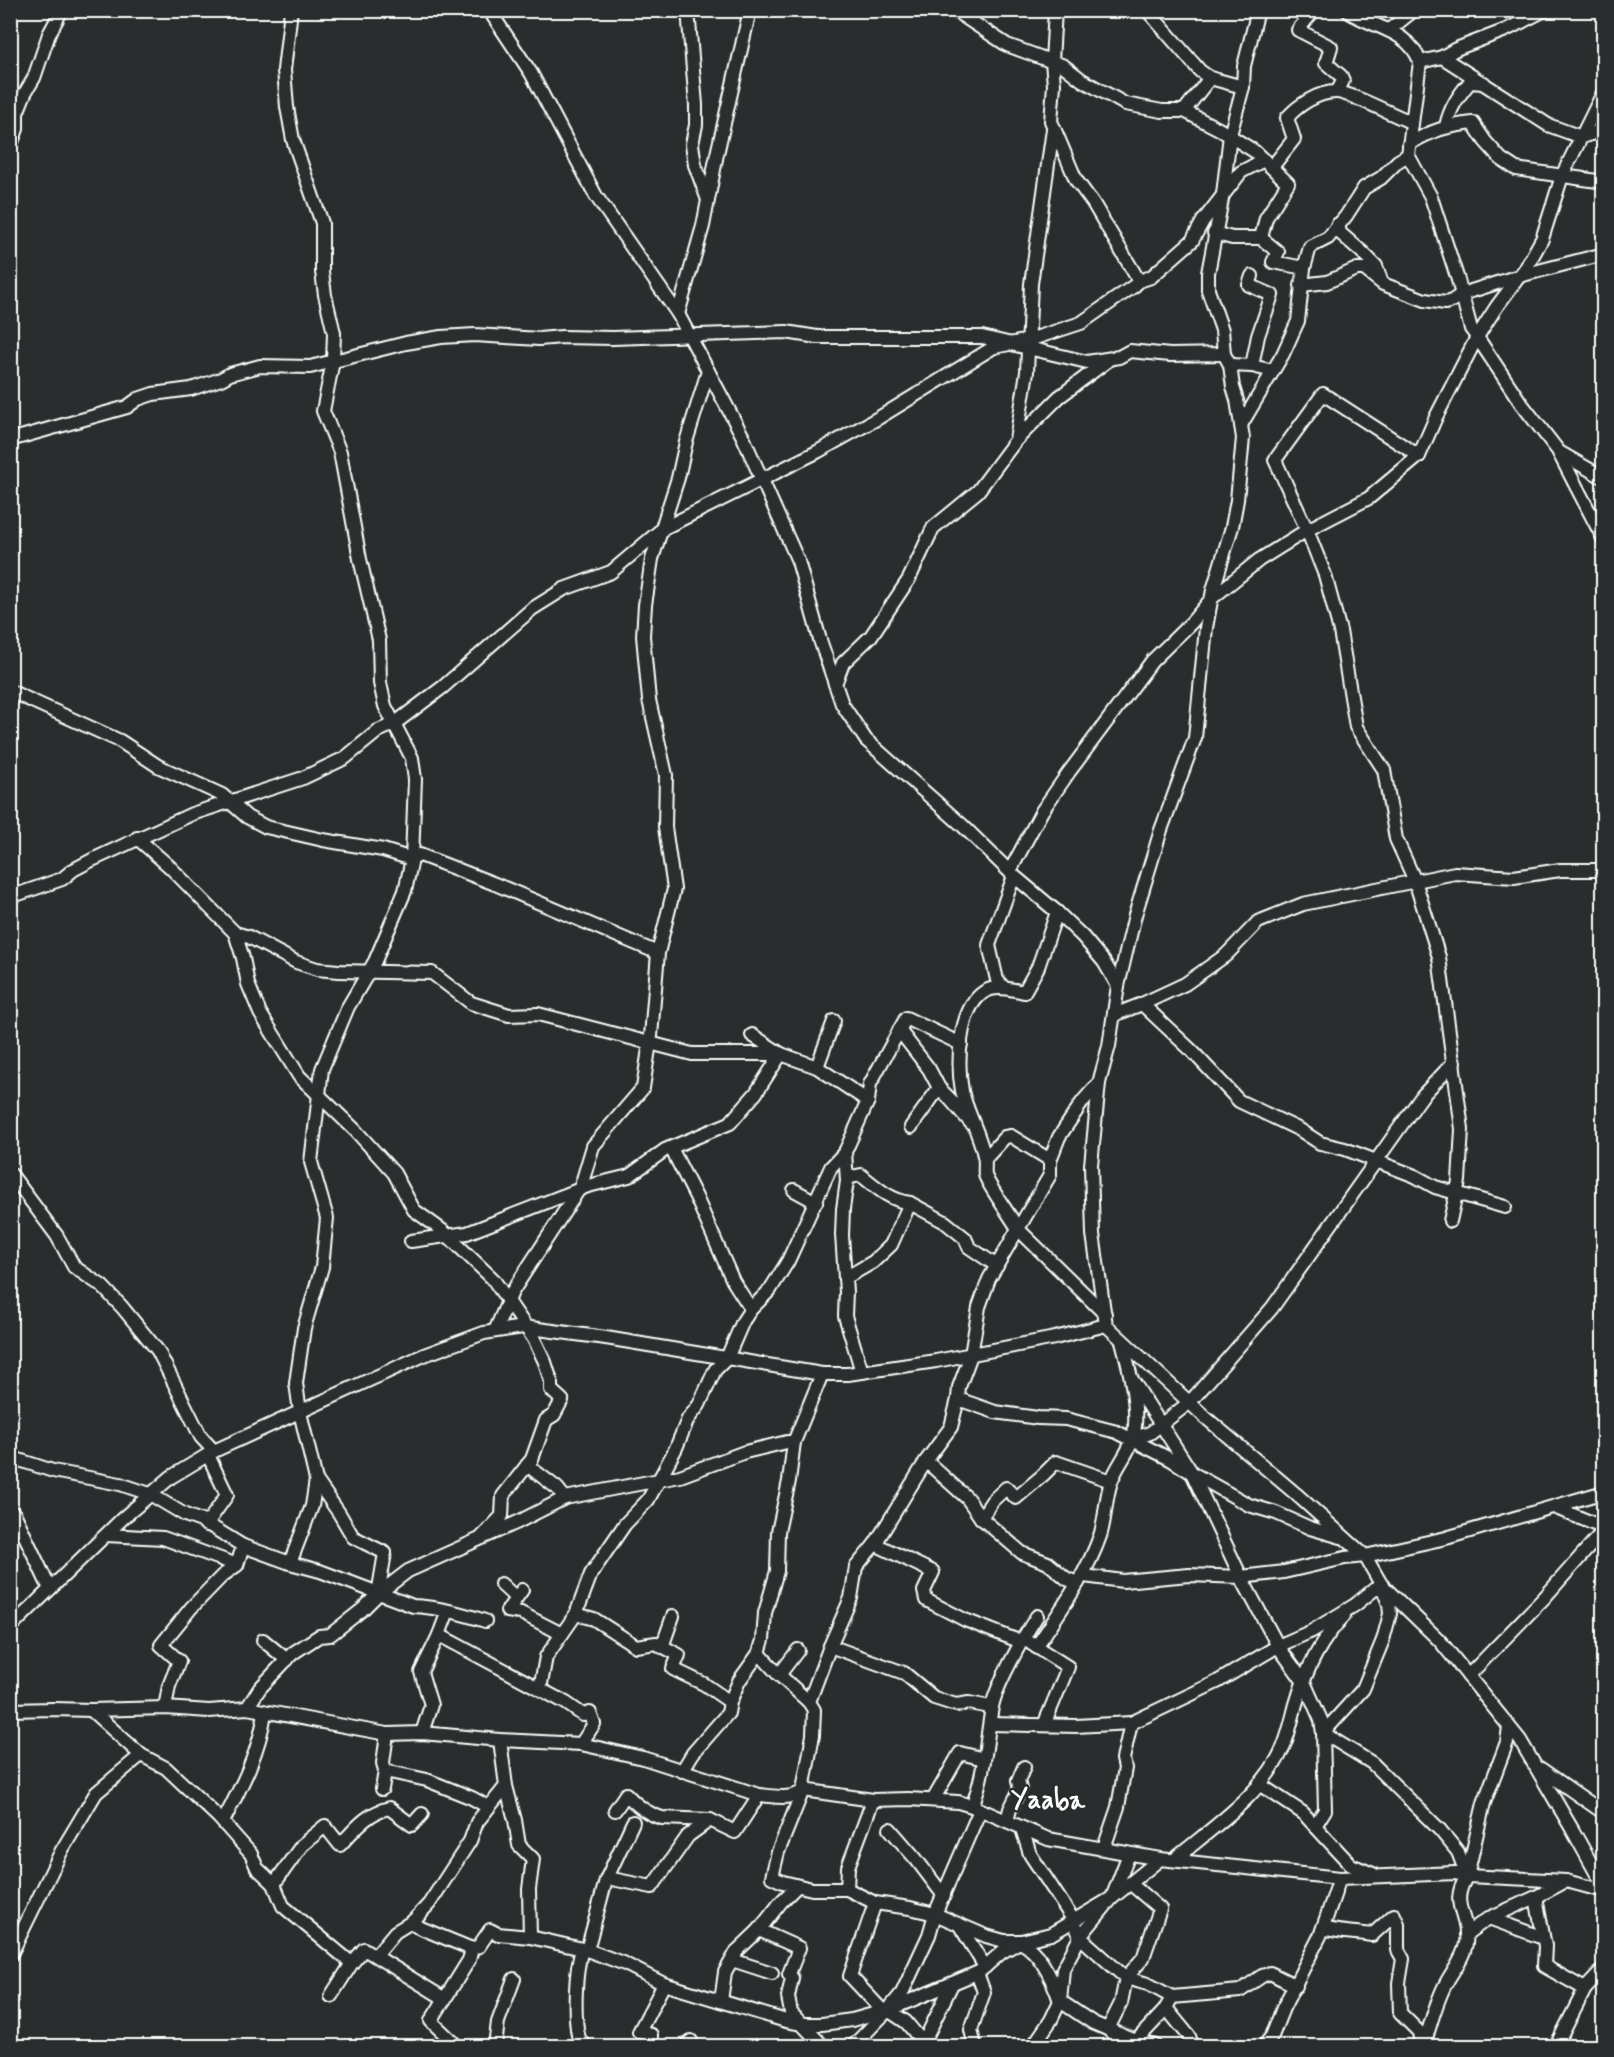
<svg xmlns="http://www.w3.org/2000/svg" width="1614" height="2057" font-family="Mynerve,sans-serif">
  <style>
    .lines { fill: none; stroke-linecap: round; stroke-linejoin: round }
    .minor-casing { stroke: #fff; stroke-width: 16 }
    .minor { stroke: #2a2d2e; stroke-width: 12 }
    .labels { text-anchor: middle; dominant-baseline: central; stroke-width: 4.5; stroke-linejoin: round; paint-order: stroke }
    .quarter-label { font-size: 26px; font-weight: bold; fill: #fff; stroke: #2a2d2e }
  </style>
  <rect width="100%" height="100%" fill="#2a2d2e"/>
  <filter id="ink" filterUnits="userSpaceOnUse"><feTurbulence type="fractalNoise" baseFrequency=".0167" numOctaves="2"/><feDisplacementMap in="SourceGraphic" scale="12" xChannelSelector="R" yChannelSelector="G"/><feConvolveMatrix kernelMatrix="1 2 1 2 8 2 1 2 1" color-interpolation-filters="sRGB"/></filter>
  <g filter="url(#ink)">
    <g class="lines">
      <g class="minor-casing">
        <g id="minor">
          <polyline points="489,10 531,73 596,196 678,314 743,437 798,561 820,640 842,704 866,740 962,825 1014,876 1057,912 1083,937 1104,962 1118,986 1109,1046 1099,1083 1091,1165 1093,1234 1106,1325 1205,1417 1296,1494 1365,1556 1381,1584 1440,1641 1520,1740 1572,1829 1604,1887"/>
          <polyline points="688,10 696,105 696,125 692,144 695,165 708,200"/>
          <polyline points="954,10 1007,45 1064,66 1082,80 1125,104 1162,111 1184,111 1219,129 1254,151 1288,183 1266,218 1261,238 1278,252 1273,262 1304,268"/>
          <polyline points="1147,10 1200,71 1210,78 1243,87"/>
          <polyline points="1314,10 1298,30 1331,47 1326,63 1341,76 1343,81 1337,92"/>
          <path d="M1350,10L1349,12C1374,28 1409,30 1420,62L1408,155L1431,197L1458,280L1471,329L1477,337L1497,306L1527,266L1542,239L1562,176L1604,91"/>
          <polyline points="1389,30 1414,10"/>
          <polyline points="1442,57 1548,125 1581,137 1604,130"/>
          <polyline points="1420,62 1442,57 1456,49 1506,30 1545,10"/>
          <polyline points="1184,111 1210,78"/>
          <path d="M1446,126C1450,108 1458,96 1470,82L1484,83"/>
          <path d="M1409,144C1432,130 1447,126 1473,123L1485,141L1501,159L1516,169L1604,182"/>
          <polyline points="10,147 17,129 17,113 25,93 34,78 49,34 62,10"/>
          <path d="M1272,167L1294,139L1287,118C1298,105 1318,92 1336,92C1349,92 1395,116 1411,122"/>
          <polyline points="1338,224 1340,233 1362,252 1376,266 1382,283"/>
          <polyline points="1214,233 1232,238 1261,238"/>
          <polyline points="1252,276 1249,285 1272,295 1258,336 1252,366"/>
          <polyline points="1139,281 1151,277 1192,241 1203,221 1241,172 1264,160"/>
          <polyline points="1301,285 1327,282 1357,269 1364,269 1383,284 1425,300 1445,303 1452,301 1462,294 1519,276 1604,254"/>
          <polyline points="678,314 703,226 717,154 750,10"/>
          <polyline points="1230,365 1252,366 1273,371"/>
          <polyline points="1241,425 1283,354 1298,321 1304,268 1310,247 1328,238 1346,216 1364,188 1381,178 1398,161 1408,155"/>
          <polyline points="10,440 127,407 138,399 153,394 191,389 221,379 230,374 260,366 310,367 406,343 441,337 475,335 539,339 562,337 613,338 786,332 817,337 982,337 1087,362 1119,357 1130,351 1170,355 1224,354"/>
          <polyline points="1016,440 1027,372 1031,284 1053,129"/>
          <polyline points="1559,453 1604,540"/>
          <polyline points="1419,456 1323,394 1275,460 1307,530 1325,575 1340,631 1356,727 1384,770 1396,839 1415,881 1439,957 1462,1129 1459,1181 1450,1221"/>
          <polyline points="835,684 843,663 871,636 909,579 933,528 978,491 1016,440 1059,397 1107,361"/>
          <polyline points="10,691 120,741 158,766 222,795 247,817 266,827 323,840 383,850 412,859 420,855 495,884 658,953"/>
          <polyline points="137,838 170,867 235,933 243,958 248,984 260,1013 299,1076 355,1130 394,1173 414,1210 443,1231 493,1279 534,1339 545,1362 551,1381 551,1390 562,1400 554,1415 546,1420 532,1459 503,1496 502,1516 482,1537"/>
          <polyline points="1010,871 1042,811 1069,772 1152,661 1192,622 1212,598 1259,560 1307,530 1369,498 1419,456 1436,417 1477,337 1521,403 1559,452 1604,478"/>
          <polyline points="10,897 62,879 73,870 92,860 192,814 303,778 345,758 378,731 394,724 443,687 532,609 564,589 611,572 662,529 817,452 880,417 994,347 1029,340 1081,323 1134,286 1139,281 1093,203 1076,180 1051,121 1054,85 1052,61 1055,10"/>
          <path d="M1057,912L1038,967L1024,992C1011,989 995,985 984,992C958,1009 957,1064 962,1091C967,1113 980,1134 984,1156C986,1162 984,1169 985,1175C987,1184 1012,1218 1018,1229L989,1279L979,1307L971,1355L959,1387L958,1399L951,1427L926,1461L875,1544L856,1567L851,1598L830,1646L809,1702L814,1710L813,1735L803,1790L778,1852L772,1877L783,1882L812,1889H847L875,1903L910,1908L935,1914L986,1936L1004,1941H1021L1051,1934L1112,1898L1129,1854"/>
          <polyline points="235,933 249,937 296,962 317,969 338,971 432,973 471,1003 509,1015 538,1014 692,1054 781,1054"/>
          <polyline points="1118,986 1135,915 1161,830 1195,738 1206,628 1213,590 1232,527 1237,500 1243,438 1237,400 1233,387 1230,365 1224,354 1222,330 1208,290 1208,273 1223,194 1230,135 1243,87 1244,66 1258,10"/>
          <polyline points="1004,988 997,980 989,945 1014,876"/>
          <polyline points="1142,1004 1191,1050 1239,1101 1300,1130 1320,1143 1345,1149 1415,1176 1435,1187 1505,1207"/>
          <polyline points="1114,1015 1142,1004 1185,984 1226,955 1258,922 1303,904 1455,873 1514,877 1560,870 1604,870"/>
          <polyline points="899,1030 929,1069 939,1088 950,1099 971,1123"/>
          <polyline points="752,1035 781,1054 817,1067 868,1101"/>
          <polyline points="817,1067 834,1021"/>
          <polyline points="1099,1083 1083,1101 1059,1137 1050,1160 1050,1175 1018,1229 1105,1314"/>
          <polyline points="911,1127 939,1088"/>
          <polyline points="671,1148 696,1197 733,1281 751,1309"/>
          <polyline points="985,1159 1005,1137 1011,1136 1050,1160"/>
          <polyline points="10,1173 57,1236 74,1267 102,1286 122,1307 158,1351 201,1437 214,1451"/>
          <path d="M847,1178L861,1175C877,1188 890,1200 910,1203"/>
          <polyline points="794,1190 816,1202"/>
          <polyline points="411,1241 467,1233 588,1186 629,1176 665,1150 730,1123 756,1093 781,1054"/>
          <polyline points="845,1278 873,1262 891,1245 910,1203 945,1222 965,1238 969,1247 997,1266"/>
          <polyline points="495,1331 512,1292 581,1186 593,1146 643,1088 651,1036 658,953 674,889 665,827 666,775 649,700 643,636 645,605 652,559 678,478 686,442 708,371"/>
          <polyline points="862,1372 845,1316 846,1292 842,1235 843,1209 847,1181 845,1152 868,1101 870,1084 906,1018 961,1044"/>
          <polyline points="1131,1378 1192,1473 1241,1577 1278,1646 1304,1682 1321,1720 1323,1733 1325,1810 1315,1826 1351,1865 1373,1874"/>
          <polyline points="958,1399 995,1412 1038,1418 1066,1419 1117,1432 1170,1459 1192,1473 1249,1505 1276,1513 1310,1528 1341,1537"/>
          <polyline points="1133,1439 1150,1433 1190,1402 1272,1308 1422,1096 1454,1062"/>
          <path d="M10,1457L53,1471L120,1484L150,1494L185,1515L204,1522L243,1546L290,1563L320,1571L413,1606C437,1607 461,1613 485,1621"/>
          <polyline points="926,1461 967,1498 981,1518 1022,1553 1048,1563 1067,1579 1078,1583"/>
          <polyline points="527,1465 557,1488 565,1498"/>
          <polyline points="316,1480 339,1513 353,1537 385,1553 378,1594"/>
          <polyline points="1554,1507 1604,1528"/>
          <polyline points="10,1510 15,1515 50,1589"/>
          <polyline points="981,1518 992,1501 1006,1488 1016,1498 1043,1475 1056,1462 1111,1481"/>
          <polyline points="206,1525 227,1495 208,1455"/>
          <polyline points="106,1535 163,1538 237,1565"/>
          <polyline points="875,1544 933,1572 924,1591 926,1600 965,1620 1016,1640 1024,1639 1068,1667 1044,1725"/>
          <polyline points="290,1563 312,1506 316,1480 300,1412 296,1383 304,1328 322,1267 327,1218 311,1162 322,1069 348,1007 375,961 405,891 412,859 415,779 412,758 385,706 380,683 379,640 360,559 340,452 323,411 333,361 334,333 325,295 322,272 322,223 293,140 287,107 284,70 291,10"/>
          <polyline points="1084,1576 1123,1581 1189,1575 1241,1577 1284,1572 1345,1558 1365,1556 1446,1538 1604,1492"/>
          <polyline points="501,1584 516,1598"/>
          <polyline points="522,1590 507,1611 521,1613 562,1634"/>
          <polyline points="576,1614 594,1619 636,1646 656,1643 679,1655 673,1669 704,1684 730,1702"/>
          <polyline points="10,1628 123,1518 171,1477 214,1451 424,1355 484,1333 523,1327 606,1338 822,1374 848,1374 936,1361 1055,1338 1106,1325"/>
          <polyline points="439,1635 566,1703 583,1715 590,1713 594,1724 581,1744"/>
          <polyline points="263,1640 287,1660"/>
          <polyline points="830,1646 904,1673 934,1698 956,1705 969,1703 990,1707 992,1705"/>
          <polyline points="662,1647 673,1616"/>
          <path d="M1036,1647C1060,1611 1086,1576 1100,1536C1106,1518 1105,1499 1111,1482C1116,1467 1127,1455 1132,1441C1141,1416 1129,1366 1122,1341"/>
          <polyline points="779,1675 798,1650"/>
          <polyline points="1468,1676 1544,1598 1604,1530"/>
          <polyline points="540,1689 546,1657 576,1614 591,1574 625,1524 648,1500 676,1448 688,1419 699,1405 715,1370 727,1358 743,1321 751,1309 770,1290 788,1261 831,1167 845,1152"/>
          <polyline points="809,1702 777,1673 759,1653 763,1640 765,1613 777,1571 778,1532 789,1481 794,1442 822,1374"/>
          <polyline points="165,1708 169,1686 179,1661 161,1645 191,1608 222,1576 237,1565 243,1546"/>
          <polyline points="247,1708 260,1688 293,1653 319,1636 330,1635 363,1609 378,1594 408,1571 518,1522 565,1498 680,1476 745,1452 787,1442 794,1442"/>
          <path d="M10,1710L54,1709L91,1710L165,1708L209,1711L247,1708L387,1734L422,1733L500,1740L581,1744L643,1758L759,1795C773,1796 793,1801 803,1790L873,1800L908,1799L958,1802L972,1806L1048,1839L1160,1859L1340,1878L1455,1873L1467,1876L1566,1881L1604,1891"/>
          <polyline points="91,1710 141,1755 166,1768 219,1818 251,1854 257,1868 274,1884 283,1906 349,1961 352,1963 364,1949 445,1999"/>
          <polyline points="991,1724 1076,1726 1131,1723 1217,1682 1278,1646 1312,1631 1355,1605 1381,1584 1389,1604 1390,1614 1383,1640 1363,1689 1323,1733"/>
          <polyline points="422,1733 431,1705 421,1672 439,1635 448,1611"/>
          <polyline points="1323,1733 1372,1763 1440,1830 1458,1852 1467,1876"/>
          <polyline points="387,1734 383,1763 385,1771 427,1780 472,1798 488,1807"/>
          <polyline points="500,1740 506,1786 515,1820 519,1845 533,1859 529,1889 530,1937"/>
          <polyline points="1541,1769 1604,1813"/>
          <polyline points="682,1771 693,1753 728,1713 730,1702 739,1681 759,1653"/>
          <polyline points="1259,1784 1303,1813 1315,1826"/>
          <polyline points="382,1789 385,1771"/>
          <polyline points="933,1800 960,1753 984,1759"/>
          <path d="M972,1806C985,1774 986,1741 992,1707C996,1685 1024,1636 1037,1616"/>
          <path d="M615,1810L626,1794C636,1805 647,1814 662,1818L710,1820L735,1832L759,1795"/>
          <polyline points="1007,1821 1010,1809 1020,1789 1018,1781 1024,1767"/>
          <path d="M223,1822C241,1787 260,1751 265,1712"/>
          <polyline points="890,1829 916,1859 944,1896"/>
          <polyline points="1022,1829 1030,1854 1074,1921 1080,1937 1126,1978 1148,1984 1172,1997 1240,1991 1262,1976 1270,1973 1296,1986"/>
          <polyline points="1104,1848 1118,1807 1125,1768 1123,1759 1131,1723"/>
          <path d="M1175,1859C1212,1828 1263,1794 1283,1748C1289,1734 1292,1719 1296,1704C1305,1673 1320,1640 1344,1616"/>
          <polyline points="607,1878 652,1887 688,1836 710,1820"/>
          <path d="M274,1884L302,1845L325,1826L340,1845C355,1829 367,1813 389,1808L412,1825L422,1814"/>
          <polyline points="847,1889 848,1867 873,1800"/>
          <polyline points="1536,1897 1545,1946 1544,1966 1585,1989"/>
          <polyline points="875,1903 850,1976 883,2011"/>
          <polyline points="1489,1918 1543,1938"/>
          <polyline points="413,1921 416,1926 472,1949"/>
          <polyline points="960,1926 985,1967"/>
          <path d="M1323,1928C1340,1933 1355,1932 1372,1935L1394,1915L1398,1924V1950L1403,1959L1399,1983L1400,2013L1419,2032L1421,2046"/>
          <polyline points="759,1930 799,1948 789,1974 792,1978 788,1997 791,2013 823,2046"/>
          <polyline points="1466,1934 1489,1918 1536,1897 1566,1881"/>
          <path d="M1019,1943H1022C1041,1953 1053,1981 1060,2001L1093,2023L1136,2041L1156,2046"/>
          <path d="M582,1950C575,1970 574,2014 578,2035C579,2039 582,2043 585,2046"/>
          <polyline points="587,1950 606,1880 633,1822"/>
          <polyline points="10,1956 62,1850 96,1793 141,1755"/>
          <polyline points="378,1956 380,1950 395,1932 413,1921 429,1904 470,1841 477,1822 506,1786"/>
          <polyline points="732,1960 772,1973"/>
          <polyline points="331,1996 352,1963"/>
          <polyline points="721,2001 725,1972 737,1951 759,1930 781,1902 797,1886"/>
          <polyline points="1166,2008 1189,2036 1192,2046"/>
          <polyline points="888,2010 906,2022 926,2046"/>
          <polyline points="1136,2041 1165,2010 1172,1997"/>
          <polyline points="457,2046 431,2021 469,1960 472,1949 479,1946 490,1930 498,1934 530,1937 587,1950 625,1964 664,1984 786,2021 803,2024 822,2024 852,2020 888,2010 979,1972 1002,1952 1021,1941"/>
          <polyline points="495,2046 498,2022 514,1979"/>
          <polyline points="651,2046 651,2035 639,2032 664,1984"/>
          <polyline points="686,2046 691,2041"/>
          <polyline points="853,2046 888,2010 902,1993 929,1935 935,1914 980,1810"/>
          <polyline points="922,2046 952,1984"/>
          <polyline points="975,2046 971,2030 984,1992 977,1973"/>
          <polyline points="1033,2046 1051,2020 1060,2001 1063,1969 1080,1937 1112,1898 1160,1859"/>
          <polyline points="1121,2046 1122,2043 1108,2029 1121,2003 1126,1978 1143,1958 1160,1909 1131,1884"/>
          <polyline points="1264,2046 1272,2036 1283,2008 1320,1936 1340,1878"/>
          <path d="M1424,2046C1430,2025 1435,2005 1445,1985C1452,1971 1464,1958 1466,1943C1470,1916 1448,1905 1467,1876L1484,1803L1507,1742L1509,1727"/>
          <polyline points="1556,2046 1585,1989 1604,1969"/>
        </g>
      </g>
      <use href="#minor" class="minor"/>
    </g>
  </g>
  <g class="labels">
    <g class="quarter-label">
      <text x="1048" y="1801">Yaaba</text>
    </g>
  </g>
  <rect width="1614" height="2057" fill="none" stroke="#2a2d2e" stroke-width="36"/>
  <rect x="18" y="18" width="1578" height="2021" fill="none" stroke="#fff" stroke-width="2" filter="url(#ink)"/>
</svg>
